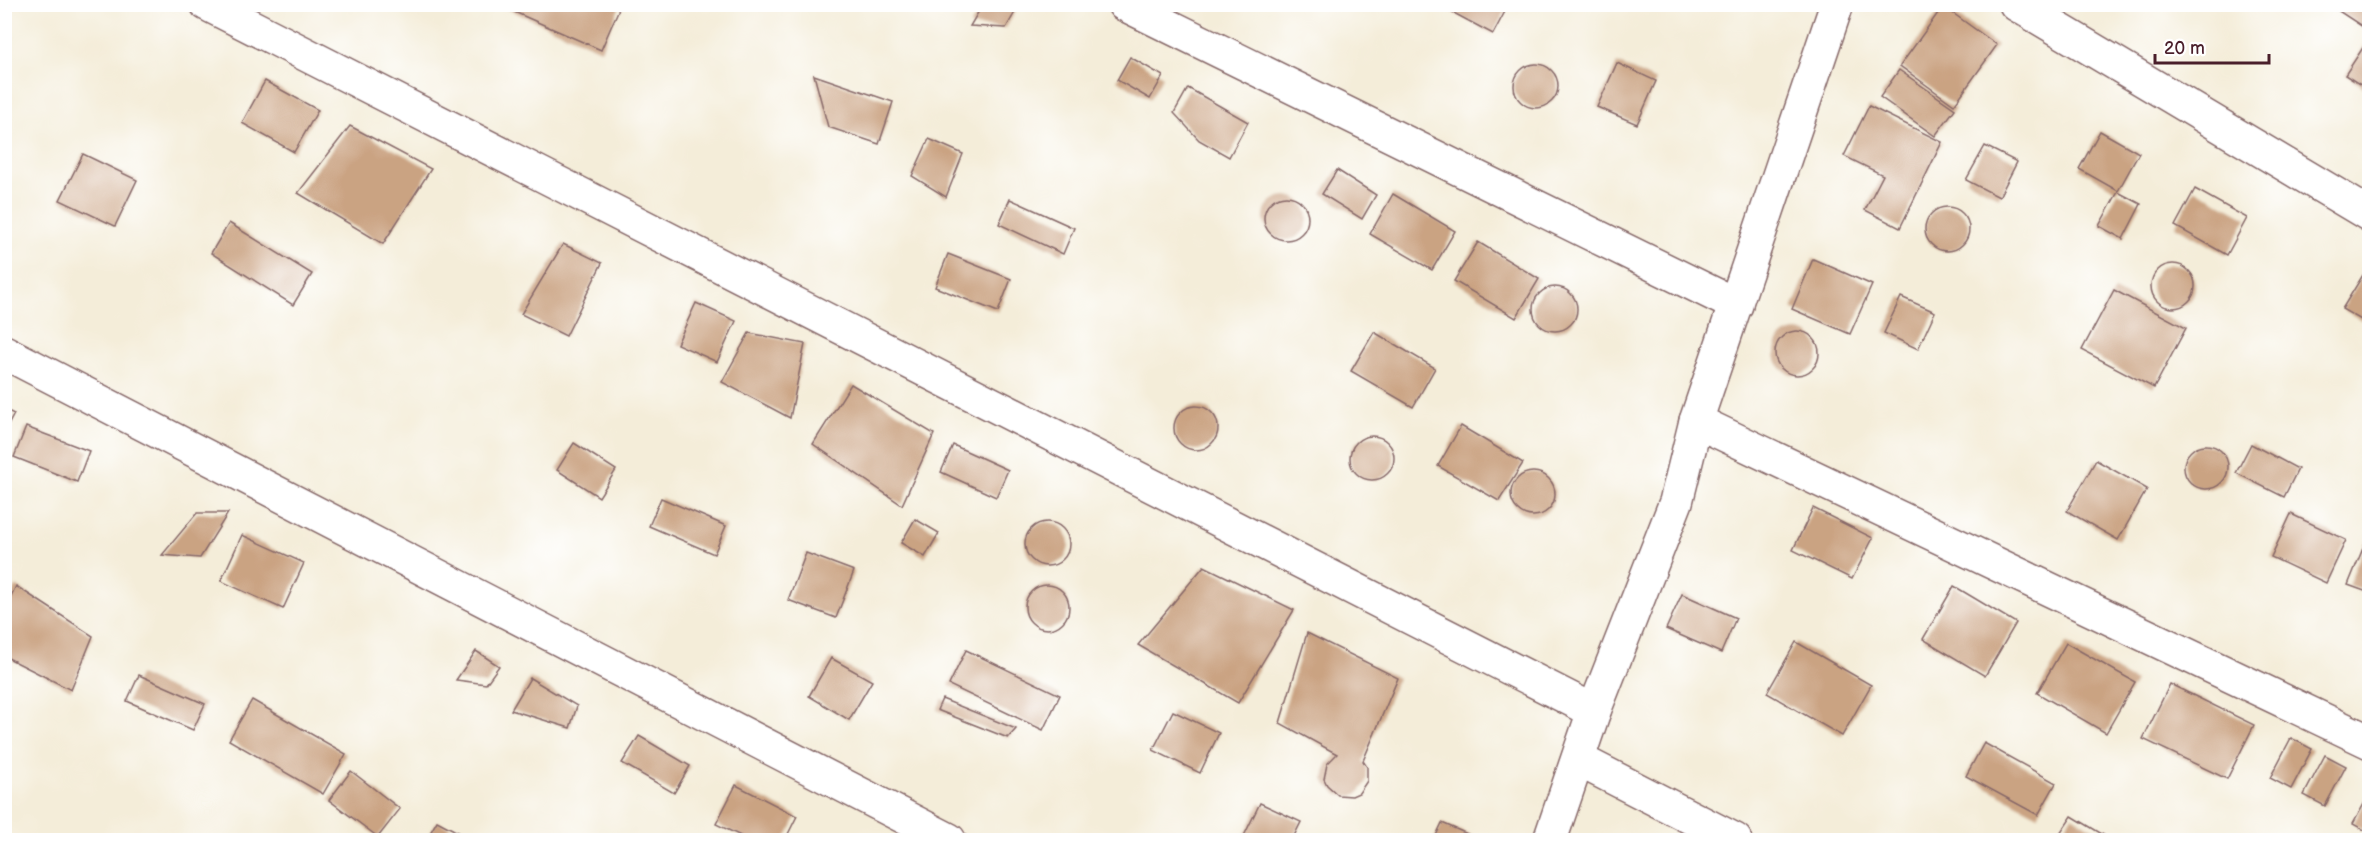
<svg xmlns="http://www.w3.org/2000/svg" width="2374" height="845" font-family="'Balsamiq Sans',sans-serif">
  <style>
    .building { fill: #caa382 }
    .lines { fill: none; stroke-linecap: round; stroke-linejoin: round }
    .street-casing { stroke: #866768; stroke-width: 36 }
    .secondary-casing { stroke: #866768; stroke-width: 36 }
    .street { stroke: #fff; stroke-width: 33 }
    .secondary { stroke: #fff; stroke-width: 33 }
  </style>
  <rect width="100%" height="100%" fill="#fff"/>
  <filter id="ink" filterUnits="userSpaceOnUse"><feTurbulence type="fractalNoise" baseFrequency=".0167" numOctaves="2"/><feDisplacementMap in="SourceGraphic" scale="12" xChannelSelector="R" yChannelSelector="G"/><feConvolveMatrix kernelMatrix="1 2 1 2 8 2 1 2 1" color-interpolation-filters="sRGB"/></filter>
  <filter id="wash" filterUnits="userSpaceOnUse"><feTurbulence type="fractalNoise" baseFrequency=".008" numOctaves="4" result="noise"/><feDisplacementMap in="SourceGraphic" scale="24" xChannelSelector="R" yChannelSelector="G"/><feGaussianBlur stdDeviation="1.35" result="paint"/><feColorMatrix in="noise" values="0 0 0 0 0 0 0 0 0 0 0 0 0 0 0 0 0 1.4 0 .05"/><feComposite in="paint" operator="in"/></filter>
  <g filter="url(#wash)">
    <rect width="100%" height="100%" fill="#f4edd9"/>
    <g id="blocks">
      <g class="building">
        <polygon points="496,4 621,4 601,50"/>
        <polygon points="983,4 1015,4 1018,7 1006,28 970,26"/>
        <polygon points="1437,4 1509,4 1493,34"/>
        <polygon points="2328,4 2370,4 2370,17 2363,27"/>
        <polygon points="1943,6 1997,45 1954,105 1900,66"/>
        <polygon points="2370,37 2370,91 2345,75"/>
        <polygon points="1130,57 1163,76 1150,99 1117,80"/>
        <polygon points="1617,63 1656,81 1637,124 1597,107"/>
        <circle cx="1536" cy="86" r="22"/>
        <polygon points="1899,70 1955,109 1935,136 1880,97"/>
        <polygon points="814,75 893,102 879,144 828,127"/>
        <polygon points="265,81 318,110 294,152 242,123"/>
        <polygon points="1188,88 1248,122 1229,157 1199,140 1174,113"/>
        <polygon points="1869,106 1942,142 1900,228 1865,210 1883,175 1844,156"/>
        <polygon points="350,126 431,169 383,244 298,193"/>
        <polygon points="2100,131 2139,153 2118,191 2079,169"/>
        <polygon points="929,139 963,154 946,197 912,176"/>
        <polygon points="1985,146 2017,162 1999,197 1966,180"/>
        <polygon points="83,154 137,180 115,226 60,200"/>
        <polygon points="1337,170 1376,195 1362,219 1322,194"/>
        <polygon points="2195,189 2247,218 2227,255 2175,226"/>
        <polygon points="2118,192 2141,204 2123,239 2099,226"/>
        <polygon points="1393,194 1455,231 1432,270 1370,234"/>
        <circle cx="1286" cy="218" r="22"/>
        <polygon points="1010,199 1074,228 1063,254 999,224"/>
        <circle cx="1947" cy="229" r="22"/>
        <polygon points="229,223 312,274 293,305 211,253"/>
        <polygon points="1478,242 1539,279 1516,318 1454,281"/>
        <polygon points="563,244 602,263 566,336 521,314"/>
        <polygon points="948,254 1011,279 998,312 935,287"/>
        <polygon points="1813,259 1872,285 1850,334 1792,309"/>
        <circle cx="2173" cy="286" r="22"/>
        <polygon points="2366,270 2370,273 2370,325 2342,309"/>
        <circle cx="1555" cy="309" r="22"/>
        <polygon points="2114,290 2186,328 2154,388 2082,350"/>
        <polygon points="1901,297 1935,312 1918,349 1884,333"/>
        <polygon points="696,303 736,321 717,362 677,344"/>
        <circle cx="1797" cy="353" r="22"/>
        <polygon points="1374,332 1435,368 1413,407 1351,371"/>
        <polygon points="749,333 805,344 790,418 722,382"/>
        <polygon points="851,384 934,434 902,505 813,444"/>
        <circle cx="1196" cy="428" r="22"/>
        <polygon points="4,409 14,414 4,433"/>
        <polygon points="1461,426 1523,463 1499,501 1438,466"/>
        <polygon points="26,427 89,451 77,482 14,457"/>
        <circle cx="1372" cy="458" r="22"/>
        <polygon points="574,443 616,470 599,497 557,470"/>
        <polygon points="2251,444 2298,469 2284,497 2236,473"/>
        <polygon points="953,445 1008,470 996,497 941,472"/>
        <circle cx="2206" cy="467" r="22"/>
        <polygon points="2096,460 2147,489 2118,540 2067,511"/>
        <circle cx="1533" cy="494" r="22"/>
        <polygon points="661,498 726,526 714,554 649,526"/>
        <polygon points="1813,508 1873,538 1852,579 1793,550"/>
        <polygon points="197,513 228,513 200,558 162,555"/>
        <polygon points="2291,514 2346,540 2326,583 2271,557"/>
        <polygon points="915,519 939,533 925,557 901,543"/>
        <circle cx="1047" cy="544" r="22"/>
        <polygon points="242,535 304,563 283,609 221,581"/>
        <polygon points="2366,541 2370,542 2370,593 2348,585"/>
        <polygon points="806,553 854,571 836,618 788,600"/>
        <polygon points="1204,566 1294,610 1238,703 1138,645"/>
        <circle cx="1047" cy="607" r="22"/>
        <polygon points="16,586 93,636 71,690 4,656 4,610"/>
        <polygon points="1954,586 2016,623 1985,676 1923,639"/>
        <polygon points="1682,594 1736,618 1721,653 1666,629"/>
        <polygon points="1307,633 1398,678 1363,761 1367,767 1367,781 1359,793 1352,796 1338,795 1327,785 1324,779 1327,764 1337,754 1280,723"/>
        <polygon points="1796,642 1871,685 1842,736 1767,693"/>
        <polygon points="2066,643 2135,682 2106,733 2037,693"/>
        <polygon points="966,650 1060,695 1043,730 949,685"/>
        <polygon points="476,651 499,666 486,684 456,680"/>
        <polygon points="831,658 872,681 849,720 809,696"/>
        <polygon points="139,675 205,704 193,730 127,701"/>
        <polygon points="530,678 577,706 570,728 511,710"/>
        <polygon points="2170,684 2254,725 2227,779 2143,739"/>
        <polygon points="942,699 1016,729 1008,738 937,710"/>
        <polygon points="252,700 346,754 323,794 229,740"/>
        <polygon points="1173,711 1219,733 1200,773 1153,750"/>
        <polygon points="639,736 690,766 674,793 622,763"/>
        <polygon points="2291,738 2312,749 2291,789 2270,778"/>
        <polygon points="1984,743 2056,783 2038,815 1966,776"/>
        <polygon points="2325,755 2346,766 2325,806 2304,795"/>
        <polygon points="351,771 400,809 378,837 329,800"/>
        <polygon points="736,785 797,816 785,840 749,840 716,824"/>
        <polygon points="2370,793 2370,833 2353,824"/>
        <polygon points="1260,803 1301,822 1292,840 1242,840"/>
        <polygon points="2072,816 2112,840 2056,840"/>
        <polygon points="437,821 473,840 426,840"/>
        <polygon points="1442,823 1481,840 1434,840"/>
      </g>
    </g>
  </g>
  <g filter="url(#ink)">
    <use href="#blocks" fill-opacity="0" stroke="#866768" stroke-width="1.5"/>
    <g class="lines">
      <g class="street-casing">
        <g id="street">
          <polyline points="207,4 1594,711"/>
          <polyline points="1124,4 1736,305"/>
          <polyline points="2016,4 2370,215"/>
          <polyline points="4,352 949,840"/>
          <polyline points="1696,421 2370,742"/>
          <polyline points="1579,760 1735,840"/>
        </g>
      </g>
      <g class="secondary-casing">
        <polyline id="secondary" points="1550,840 1594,711 1676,502 1696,421 1837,4"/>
      </g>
      <use href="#street" class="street"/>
      <use href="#secondary" class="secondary"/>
    </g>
  </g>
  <rect width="2374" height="845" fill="none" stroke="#fff" stroke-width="24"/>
  <path d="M2155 54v9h114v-9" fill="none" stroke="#4a1f2b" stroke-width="3"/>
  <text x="2164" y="54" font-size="18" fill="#4a1f2b" stroke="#ffffff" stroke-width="4.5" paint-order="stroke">20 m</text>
</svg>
